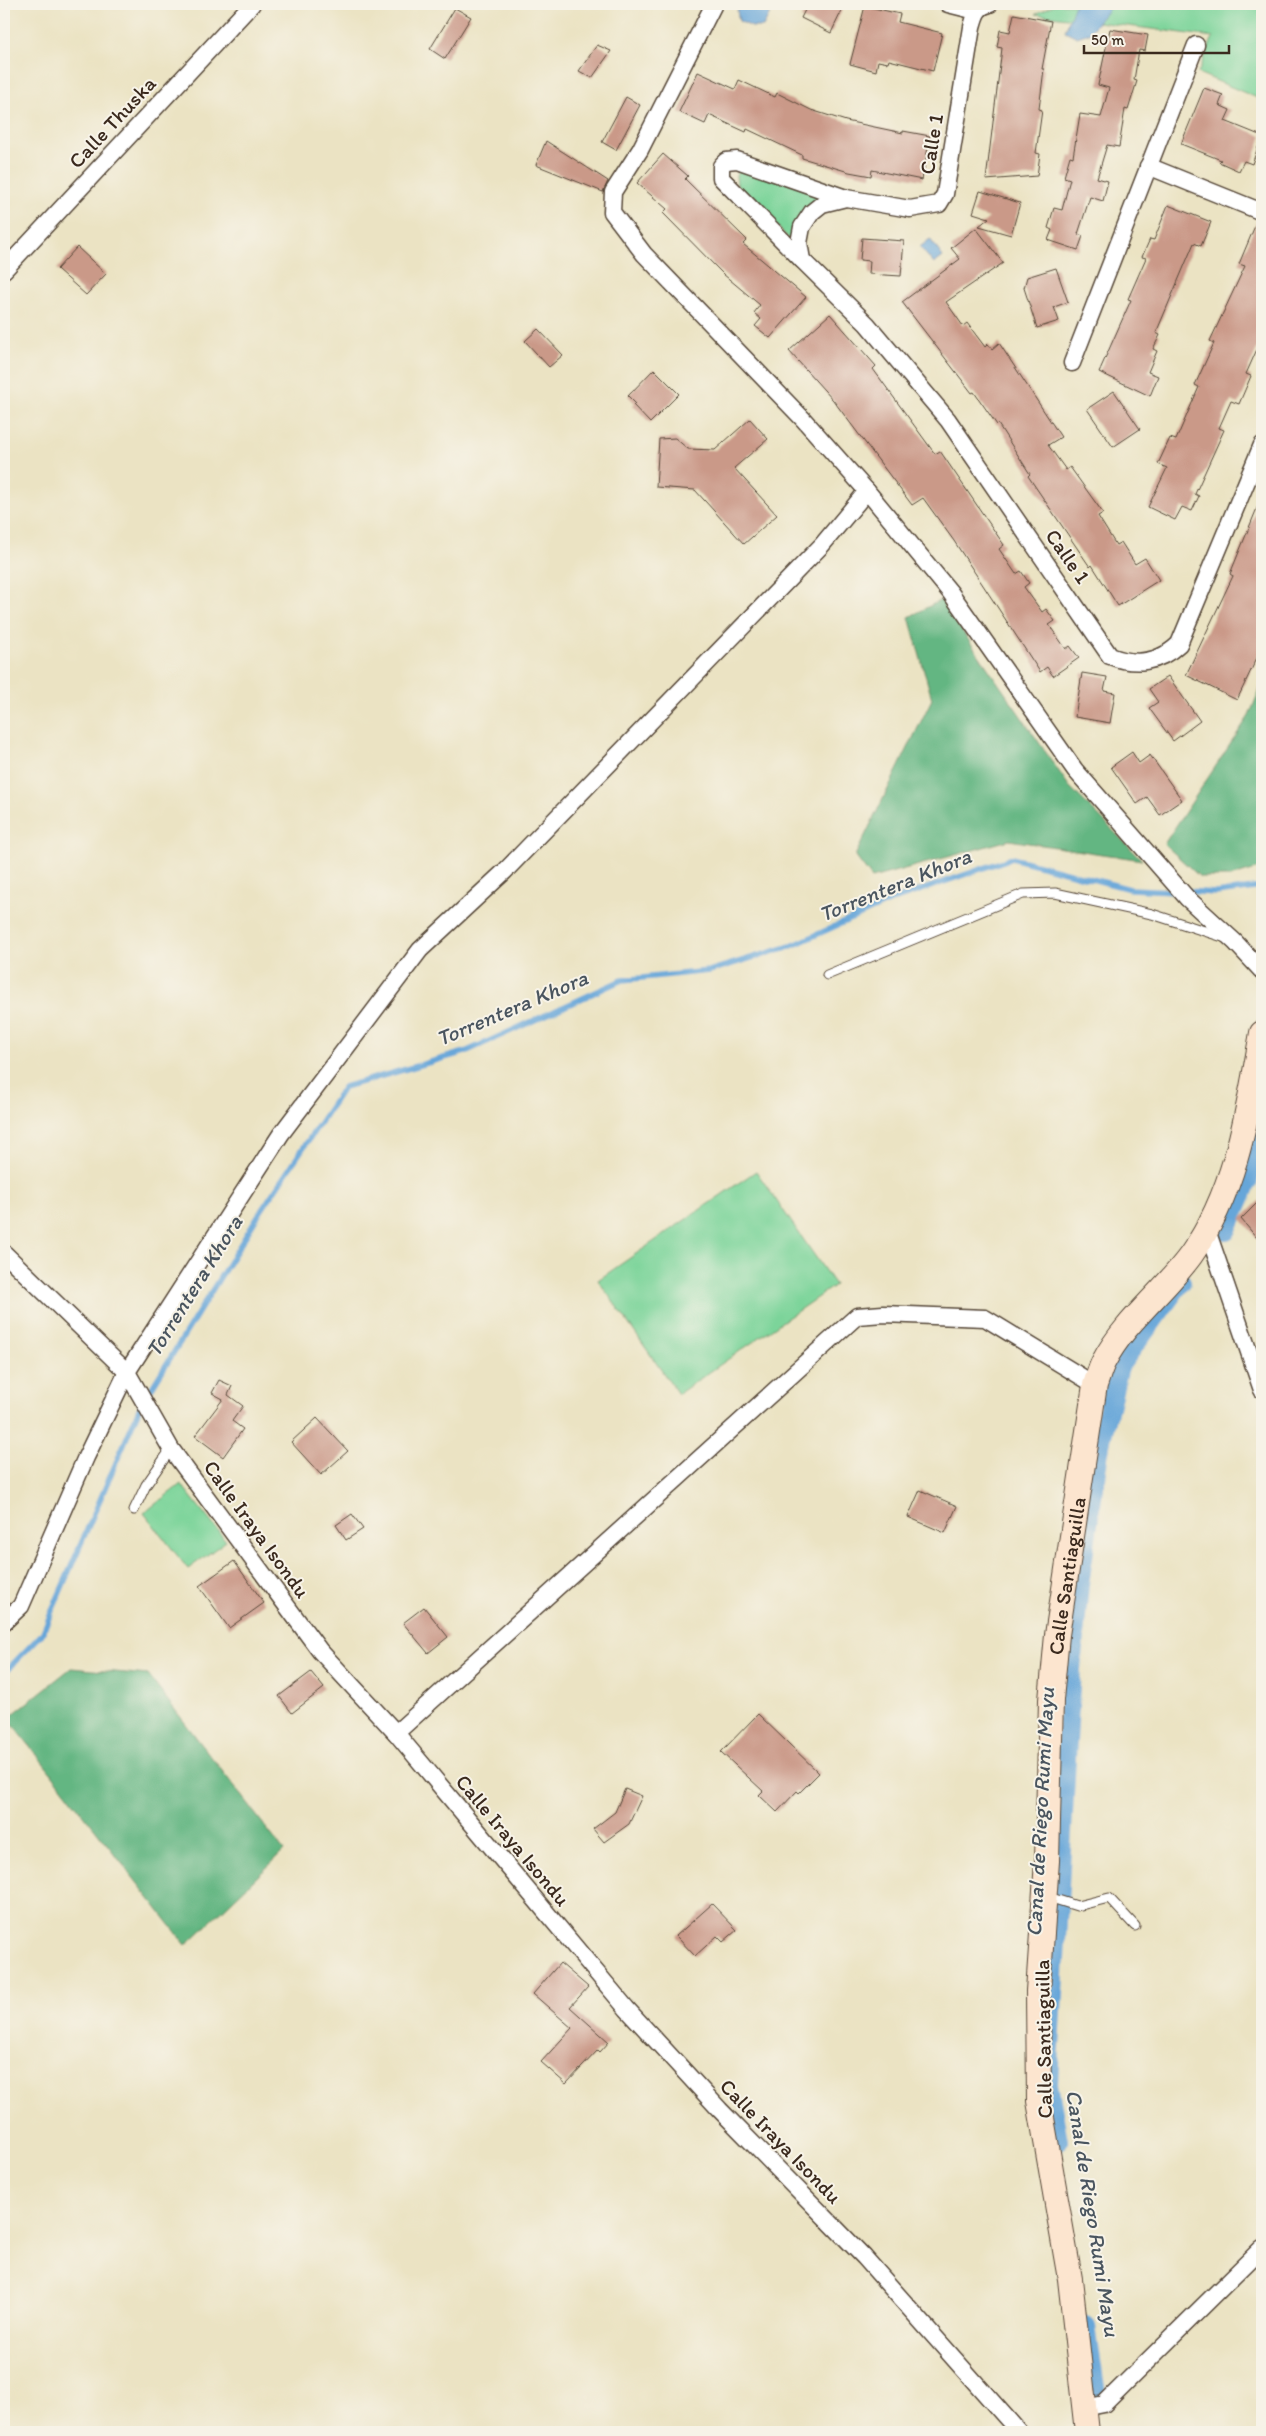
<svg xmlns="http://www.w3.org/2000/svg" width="1266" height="2436" font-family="Itim,sans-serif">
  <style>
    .green { fill: #7bd49a; stroke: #5b7f5c }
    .forest { fill: #64b682; stroke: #507050 }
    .water { fill: #66a6d9; stroke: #50687c }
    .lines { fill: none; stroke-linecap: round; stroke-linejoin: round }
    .stream { stroke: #66a6d9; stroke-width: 5.5 }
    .canal { stroke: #66a6d9; stroke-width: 20 }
    .building { fill: #ca9988 }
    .lane-casing { stroke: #554637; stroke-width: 11 }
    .street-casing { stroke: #554637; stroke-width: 19 }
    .secondary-casing { stroke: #554637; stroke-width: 26 }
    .lane { stroke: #fff; stroke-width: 9 }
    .street { stroke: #fff; stroke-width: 16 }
    .secondary { stroke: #fce5cf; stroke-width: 24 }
    .labels { text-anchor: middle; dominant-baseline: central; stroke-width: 4; stroke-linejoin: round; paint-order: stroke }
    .street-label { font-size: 21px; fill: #3b2a1e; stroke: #f7f3e8 }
    .water-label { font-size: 22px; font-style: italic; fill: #4a555f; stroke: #f7f3e8 }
  </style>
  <rect width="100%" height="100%" fill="#f7f3e8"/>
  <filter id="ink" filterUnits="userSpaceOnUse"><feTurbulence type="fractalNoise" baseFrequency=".02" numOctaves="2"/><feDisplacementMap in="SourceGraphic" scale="10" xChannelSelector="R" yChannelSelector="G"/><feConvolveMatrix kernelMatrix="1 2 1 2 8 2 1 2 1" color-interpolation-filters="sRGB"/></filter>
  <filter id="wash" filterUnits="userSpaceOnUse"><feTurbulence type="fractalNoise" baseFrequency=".0096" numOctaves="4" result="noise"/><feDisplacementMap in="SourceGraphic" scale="20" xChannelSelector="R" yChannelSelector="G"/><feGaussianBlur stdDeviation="1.12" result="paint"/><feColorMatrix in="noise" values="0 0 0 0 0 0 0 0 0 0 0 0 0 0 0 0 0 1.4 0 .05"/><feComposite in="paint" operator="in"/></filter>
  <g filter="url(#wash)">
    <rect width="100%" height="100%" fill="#ebe3c3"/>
    <g class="green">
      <polygon points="1055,4 1262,4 1262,100 1198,73 1213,37 1036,14"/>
      <path d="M748,167L824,195C802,208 794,217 792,242L737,185L736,176L739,170Z"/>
      <polygon points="756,1171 835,1285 678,1394 598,1280"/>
      <polygon points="181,1484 226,1541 188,1569 144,1513"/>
    </g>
    <g class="forest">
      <polygon points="941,600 1069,786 1142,860 1009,840 872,878 855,856 932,699 909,617"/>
      <polygon points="1262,684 1262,867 1230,877 1200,877 1164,844 1249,716"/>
      <polygon points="71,1668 148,1675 284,1851 186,1945 8,1718"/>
    </g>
    <g class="water">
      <polygon points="740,4 775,4 763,27 752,27 739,21 737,11"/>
      <polygon points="1075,4 1113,4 1089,33 1077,37 1065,31"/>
      <polygon points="930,239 943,257 934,264 920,247"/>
    </g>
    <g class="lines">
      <g class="stream">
        <polyline points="1185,891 1216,893 1262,887"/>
        <polyline points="4,1673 42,1634 140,1407 261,1211 344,1087 465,1052 622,980 709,971 794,945 893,900 1012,858 1130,889 1176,891"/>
      </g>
      <g class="canal">
        <polyline points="1226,1231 1248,1180 1262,1118"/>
        <polyline points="1058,2141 1048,2084 1071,1669 1079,1584 1100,1444 1119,1366 1181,1282"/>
        <polyline points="1086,2326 1096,2395"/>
      </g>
    </g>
    <g id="blocks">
      <g class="building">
        <polygon points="808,4 845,4 831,33 801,18"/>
        <polygon points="865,6 900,14 898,22 942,33 933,71 889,60 888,63 878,61 876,71 850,64"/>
        <polygon points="455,8 471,17 445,59 430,49"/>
        <polygon points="1014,14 1051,21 1042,69 1044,69 1039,109 1042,110 1036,153 1040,154 1037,176 986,180 1002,48 997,47 1000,30 1010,32"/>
        <polygon points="1110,29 1148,35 1145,51 1139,50 1134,80 1137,81 1128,110 1125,109 1119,147 1107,145 1097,178 1108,181 1103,201 1090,197 1078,234 1083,236 1078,250 1048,240 1052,230 1048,228 1054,208 1062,210 1070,179 1064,177 1070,156 1073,157 1080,114 1101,117 1109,88 1098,85"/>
        <polygon points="597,45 611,51 592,78 579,71"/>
        <polygon points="698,72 735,89 739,80 775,97 777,93 811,110 846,121 903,133 903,131 930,136 922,180 872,170 871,176 849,172 802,158 802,155 747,129 746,132 709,115 705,124 679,112"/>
        <polygon points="1204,88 1223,95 1219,105 1230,110 1225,121 1262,136 1252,164 1244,161 1239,171 1219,162 1221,160 1181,144"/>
        <polygon points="626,97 640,105 616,150 602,142"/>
        <polygon points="546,141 608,181 603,192 536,165"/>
        <polygon points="663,154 688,176 685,179 747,240 743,244 806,297 770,338 755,326 761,319 754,313 760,305 723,274 663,213 667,209 637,183"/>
        <polygon points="980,191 1020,203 1011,235 979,226 989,218 973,213"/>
        <polygon points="1168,205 1211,222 1201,246 1194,243 1156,333 1160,335 1153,349 1157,351 1148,372 1158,376 1150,396 1099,372 1131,300 1128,299 1146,258 1142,257 1150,239 1154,240"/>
        <polygon points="1257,221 1262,222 1262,338 1246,374 1251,376 1239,404 1231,401 1219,428 1224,430 1195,494 1199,496 1192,511 1182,507 1175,520 1148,507 1167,468 1158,464 1170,438 1176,440 1199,387 1195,385 1214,343 1210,341 1245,266 1239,264"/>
        <polygon points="976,228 1003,263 946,302 963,326 967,323 985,347 988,344 992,349 999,343 1061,437 1048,445 1066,470 1070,467 1103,513 1098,516 1116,545 1121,542 1135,564 1145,558 1159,580 1118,606 1092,565 1090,567 1028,476 1030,474 998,424 997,425 974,392 972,393 902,302 960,259 951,248"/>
        <polygon points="862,238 904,241 901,276 869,274 870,261 860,260"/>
        <polygon points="77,247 106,274 86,295 57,269"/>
        <polygon points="1056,268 1068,302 1054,307 1059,321 1037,328 1024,288 1027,277"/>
        <polygon points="830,314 876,366 873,369 935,454 940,451 1004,545 999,549 1016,574 1021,571 1029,583 1024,587 1042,612 1046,609 1055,621 1049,625 1066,649 1070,646 1079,658 1053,676 1047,667 1040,672 954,541 923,498 912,505 833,400 789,351"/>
        <polygon points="538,329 563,355 549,367 525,341"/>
        <polygon points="654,369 679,394 650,423 633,405 635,403 628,396"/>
        <polygon points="1114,391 1140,429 1113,447 1087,409"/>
        <polygon points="750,419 768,439 734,468 777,515 744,544 695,490 656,487 659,439 675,438 688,449 715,450"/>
        <polygon points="1262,496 1262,647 1237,700 1186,675 1233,576 1230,574"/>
        <polygon points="1082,673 1107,677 1104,691 1115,693 1110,723 1075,717"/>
        <polygon points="1168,676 1200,721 1173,741 1149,708 1158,702 1149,689"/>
        <polygon points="1132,752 1139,763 1150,755 1182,800 1160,815 1147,797 1137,804 1111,767"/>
        <polygon points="1262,1198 1262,1244 1241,1219"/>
        <polygon points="219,1380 232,1386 228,1395 243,1406 232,1421 243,1429 223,1457 195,1436 223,1399 212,1393"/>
        <polygon points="317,1418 348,1451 321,1475 291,1442"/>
        <polygon points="920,1490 957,1506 945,1533 908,1517"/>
        <polygon points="352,1514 363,1529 346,1540 336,1525"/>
        <polygon points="234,1561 264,1603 229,1628 199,1586"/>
        <polygon points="424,1607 448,1637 428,1653 403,1623"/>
        <polygon points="311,1672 324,1688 292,1713 279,1696"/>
        <polygon points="758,1714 819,1773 799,1793 797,1791 777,1812 759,1795 763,1791 721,1752"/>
        <polygon points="625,1789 642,1796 629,1824 604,1842 593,1829 615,1812"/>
        <polygon points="712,1904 737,1930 723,1942 717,1936 695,1956 676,1936"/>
        <polygon points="560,1963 588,1987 570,2007 609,2042 600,2052 598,2050 566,2084 541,2062 572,2028 533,1994"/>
      </g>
    </g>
  </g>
  <g filter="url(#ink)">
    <use href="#blocks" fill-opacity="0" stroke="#554637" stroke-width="1"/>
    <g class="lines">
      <g class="lane-casing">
        <g id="lane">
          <polyline points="827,975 1023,894 1055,893 1152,914 1226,938"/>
          <polyline points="134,1510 146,1485 171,1449"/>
          <polyline points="1045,1896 1077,1906 1109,1898 1135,1926"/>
        </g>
      </g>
      <g class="street-casing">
        <g id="street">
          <polyline points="714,4 640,150 613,192 612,212 644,254 803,419 867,491 950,592 1075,770 1187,898 1235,942 1262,971"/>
          <polyline points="948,4 976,11"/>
          <path d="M990,4C977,6 975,16 972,27L945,194L939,204L910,209L846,198L822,204L812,212L802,227L799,243L802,260L867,324L948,420L1110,656C1135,666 1159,663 1179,644L1262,445"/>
          <polyline points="1148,166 1262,212"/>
          <polyline points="802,260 721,178 721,166 726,161 737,160 846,198"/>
          <polyline points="4,270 252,4"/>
          <polyline points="1072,363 1196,45"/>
          <polyline points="1206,1227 1262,1390"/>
          <polyline points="4,1253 127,1372 171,1449 320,1651 396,1733 627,2009 720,2110 864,2257 1019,2432"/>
          <polyline points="4,1622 21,1606 86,1457 127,1372 281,1134 420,950 505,871 822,545 867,491"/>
          <polyline points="396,1733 857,1316 883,1314 985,1318 1095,1385"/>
          <polyline points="1084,2408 1104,2404 1262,2248"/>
        </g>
      </g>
      <g class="secondary-casing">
        <g id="secondary">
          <path id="s1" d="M1087,2432L1070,2279L1039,2101L1038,1991L1047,1861L1051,1700L1057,1635L1095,1385C1098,1377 1100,1368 1104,1361C1124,1322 1165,1291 1191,1255C1237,1190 1248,1110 1262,1033"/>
        </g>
      </g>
      <use href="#lane" class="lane"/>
      <use href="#street" class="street"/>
      <use href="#secondary" class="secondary"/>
    </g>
  </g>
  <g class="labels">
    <g class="street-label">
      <text transform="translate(112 122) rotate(-47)">Calle Thuska</text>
      <text transform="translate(931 144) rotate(-81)">Calle 1</text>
      <text transform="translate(1068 556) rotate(55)">Calle 1</text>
      <text transform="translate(257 1529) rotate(54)">Calle Iraya Isondu</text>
      <text stroke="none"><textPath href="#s1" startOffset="861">Calle Santiaguilla</textPath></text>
      <text transform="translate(513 1840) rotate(50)">Calle Iraya Isondu</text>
      <text transform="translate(1043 2039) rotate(-91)">Calle Santiaguilla</text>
      <text transform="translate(781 2141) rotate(46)">Calle Iraya Isondu</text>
    </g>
    <g class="water-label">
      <text transform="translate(895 885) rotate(-22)">Torrentera Khora</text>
      <text transform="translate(512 1008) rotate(-23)">Torrentera Khora</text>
      <text transform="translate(194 1286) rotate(-58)">Torrentera Khora</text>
      <text transform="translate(1040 1812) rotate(-87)">Canal de Riego Rumi Mayu</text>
      <text transform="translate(1093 2213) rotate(81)">Canal de Riego Rumi Mayu</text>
    </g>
  </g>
  <rect width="1266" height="2436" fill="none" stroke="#f7f3e8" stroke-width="20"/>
  <path d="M1084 45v8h145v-8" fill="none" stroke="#3b2a1e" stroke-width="2.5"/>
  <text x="1091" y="45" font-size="15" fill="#3b2a1e" stroke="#f7f3e8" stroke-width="4" paint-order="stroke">50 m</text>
</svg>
